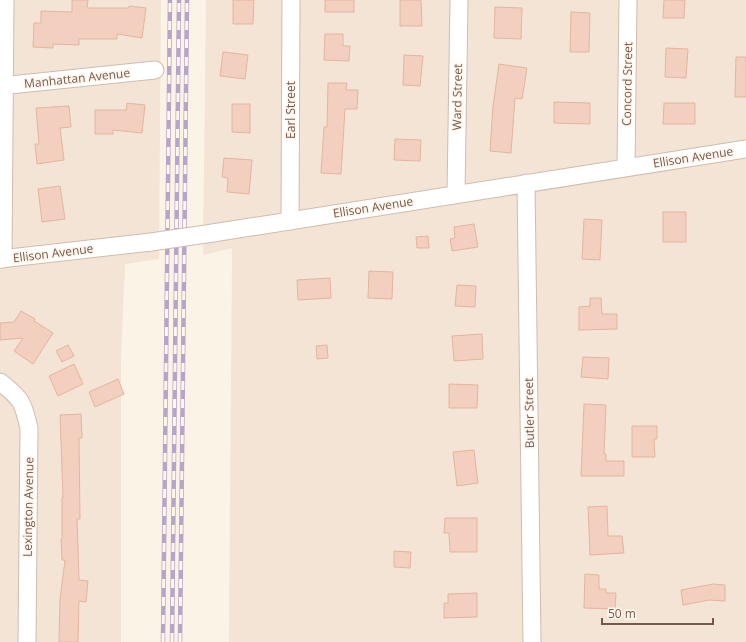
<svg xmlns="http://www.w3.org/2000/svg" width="746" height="642" font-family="'Open Sans',sans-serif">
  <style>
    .residential { fill: #f4e4d6 }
    .building { fill: #f2cfbf; stroke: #e4b59f }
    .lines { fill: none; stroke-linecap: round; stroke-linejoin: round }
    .minor-casing { stroke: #d0bcaf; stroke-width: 19 }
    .minor { stroke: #fff; stroke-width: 17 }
    .rail-casing { stroke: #b5a5c7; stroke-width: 4.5 }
    .rail { stroke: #fff7ee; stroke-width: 3; stroke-dasharray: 9; stroke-linecap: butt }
    .minor-bridge-casing { stroke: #d0bcaf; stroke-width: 19; stroke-linecap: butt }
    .minor-bridge { stroke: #fff; stroke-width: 17 }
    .labels { text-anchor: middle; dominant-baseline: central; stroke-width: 3.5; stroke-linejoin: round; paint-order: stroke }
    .street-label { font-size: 12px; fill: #76584b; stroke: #fff7ee }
  </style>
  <rect width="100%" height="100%" fill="#fcf3e7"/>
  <g class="residential">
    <polygon points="0,0 161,0 159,259 125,264 121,358 121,642 0,642"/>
    <polygon points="206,0 746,0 746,642 229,642 232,248 203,255"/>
  </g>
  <g class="building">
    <polygon points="72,0 88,0 87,8 129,8 129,6 146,8 142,38 117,34 117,39 79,39 79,45 53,44 53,48 33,47 34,23 41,23 41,11 72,12"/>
    <polygon points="233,0 254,0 253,24 233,24"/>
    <rect x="325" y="0" width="29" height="12"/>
    <polygon points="400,0 421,0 422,26 400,26"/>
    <polygon points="664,0 685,0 684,18 663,18"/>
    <polygon points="495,7 522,8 521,39 494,38"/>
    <polygon points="571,12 590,13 589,52 570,52"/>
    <polygon points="325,34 343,34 343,46 350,46 349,61 324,60"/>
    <polygon points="666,48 688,49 686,78 665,77"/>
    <polygon points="223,52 248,55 245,79 220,76"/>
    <polygon points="404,55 423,56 420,86 403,85"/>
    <polygon points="736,57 746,57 746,97 735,97"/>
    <polygon points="499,64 527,68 522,99 515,98 511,153 490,151 493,106"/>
    <polygon points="328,83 347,83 346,90 358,90 357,109 345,109 341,174 321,173 324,127 327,127"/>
    <polygon points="554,102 590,103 590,124 554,123"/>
    <polygon points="127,103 145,105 142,133 113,130 113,134 95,134 95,110 126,110"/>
    <polygon points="664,103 695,103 695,124 663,124"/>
    <polygon points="232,104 250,104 250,133 232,132"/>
    <polygon points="69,106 71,127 60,128 64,160 37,164 35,144 39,144 36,108"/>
    <polygon points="395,139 421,140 420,161 394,160"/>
    <polygon points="224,158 252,160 249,194 227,192 228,178 222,177"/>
    <polygon points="60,186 65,219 42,222 38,189"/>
    <rect x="663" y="212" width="23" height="30"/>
    <polygon points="584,219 602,220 600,260 582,259"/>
    <polygon points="474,224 478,247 452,251 450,239 455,238 454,227"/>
    <polygon points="428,236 429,248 417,248 416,237"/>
    <polygon points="369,271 393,272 392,299 368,298"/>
    <polygon points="330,278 331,298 298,300 297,280"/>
    <polygon points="457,285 476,286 475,307 455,306"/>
    <polygon points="590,298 601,298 602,314 617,314 617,329 579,330 579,307 590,306"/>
    <polygon points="21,311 35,319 34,321 53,333 33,364 14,351 23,338 0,340 0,323 14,322"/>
    <polygon points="482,334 483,359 454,361 452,336"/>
    <polygon points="68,345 74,356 62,362 56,351"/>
    <polygon points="327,345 328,358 317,359 316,346"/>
    <polygon points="583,357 609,358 608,379 581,377"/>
    <polygon points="74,364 83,384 58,396 49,376"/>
    <polygon points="118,379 124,394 95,407 89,392"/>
    <polygon points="449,384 478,385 477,408 449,408"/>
    <polygon points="584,404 606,405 604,454 606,454 606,461 624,461 624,476 581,476"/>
    <polygon points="81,414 82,438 79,438 80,519 77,519 79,580 88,581 86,602 79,601 78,642 59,642 60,599 65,560 62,560 61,539 62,539 62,497 63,497 60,415"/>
    <polygon points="632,426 657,426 657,439 654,439 655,457 632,457"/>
    <polygon points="474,450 478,483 457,486 453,452"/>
    <polygon points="607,506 608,536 622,536 624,553 590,555 588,507"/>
    <polygon points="445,518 477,518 477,552 450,552 449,533 444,533"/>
    <polygon points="394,551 411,552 410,568 394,567"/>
    <polygon points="585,574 599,575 599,589 606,589 606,593 616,593 615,609 584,608"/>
    <polygon points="713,584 725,585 725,601 709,600 683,605 681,590"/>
    <polygon points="477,593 477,617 444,618 444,603 448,603 448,594"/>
  </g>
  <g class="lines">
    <g class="minor-casing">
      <g id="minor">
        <polyline points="0,86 155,70"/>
        <polyline points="626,167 628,0"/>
        <polyline points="526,183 532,642"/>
        <polyline points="456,194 459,0"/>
        <polyline points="290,221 291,0"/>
        <polyline points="213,233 746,149"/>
        <polyline points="0,259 151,242"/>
        <polyline points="3,259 5,0"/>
        <path d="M0,382C22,399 23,402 29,428L27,642"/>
      </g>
    </g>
    <use href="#minor" class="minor"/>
    <g class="rail-casing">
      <g id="rail">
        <polyline points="163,642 170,0"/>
        <polyline points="172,642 179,0"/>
        <polyline points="180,642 187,0"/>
      </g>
    </g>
    <use href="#rail" class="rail"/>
    <g class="minor-bridge-casing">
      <polyline id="minor-bridge" points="151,242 213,233"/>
    </g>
    <use href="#minor-bridge" class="minor-bridge"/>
  </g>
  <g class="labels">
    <g class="street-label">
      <text transform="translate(77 78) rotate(-6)">Manhattan Avenue</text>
      <text transform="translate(627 84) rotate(-89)">Concord Street</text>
      <text transform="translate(457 97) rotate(-89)">Ward Street</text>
      <text transform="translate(290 110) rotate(-90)">Earl Street</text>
      <text transform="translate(693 157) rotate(-9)">Ellison Avenue</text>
      <text transform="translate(373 207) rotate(-9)">Ellison Avenue</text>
      <text transform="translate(53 253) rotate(-7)">Ellison Avenue</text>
      <text transform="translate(529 413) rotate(-91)">Butler Street</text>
      <text transform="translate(28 507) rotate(-89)">Lexington Avenue</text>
    </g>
  </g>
  <path d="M602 618v6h111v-6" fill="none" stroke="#76584b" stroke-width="2"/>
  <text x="608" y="618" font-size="12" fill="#76584b" stroke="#fff7ee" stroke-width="3" paint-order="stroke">50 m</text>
</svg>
